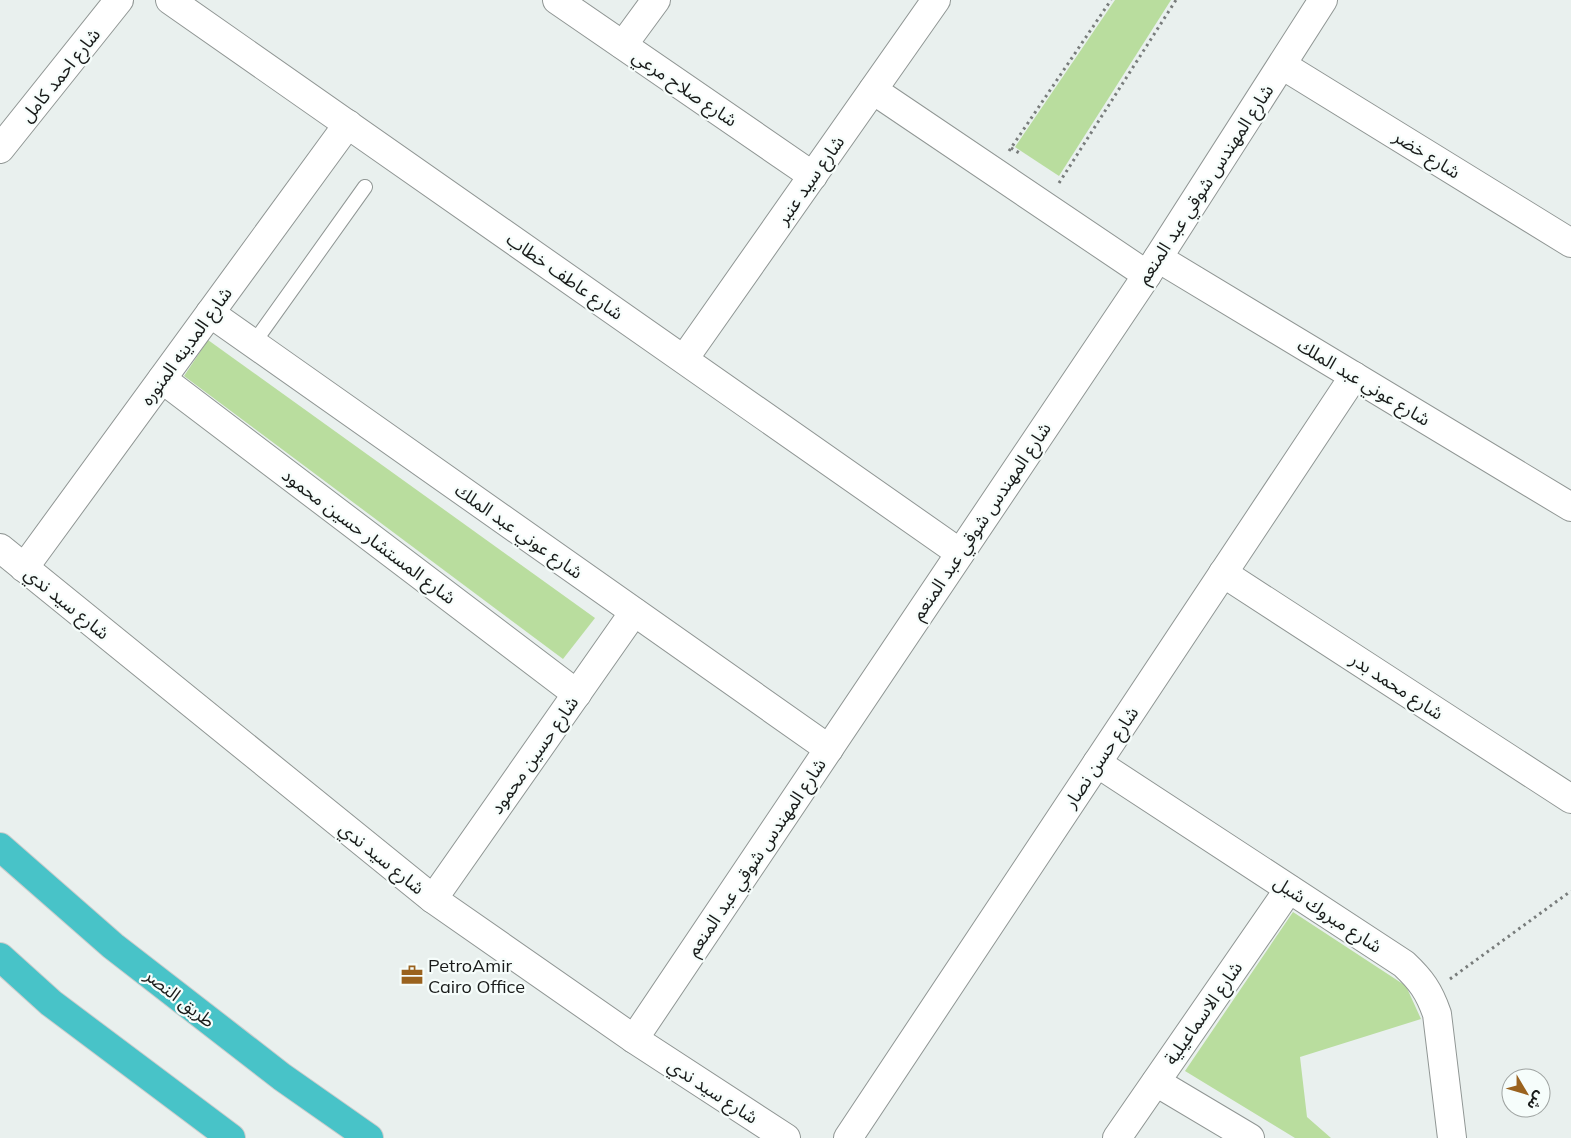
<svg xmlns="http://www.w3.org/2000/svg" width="1571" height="1138" font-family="Mulish,'Noto Sans Arabic',sans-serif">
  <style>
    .green { fill: #b9dd9e }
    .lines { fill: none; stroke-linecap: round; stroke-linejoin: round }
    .service-casing { stroke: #909694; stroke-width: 16 }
    .minor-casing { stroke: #909694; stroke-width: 30 }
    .trunk-casing { stroke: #cccdcd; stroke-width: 30 }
    .path { stroke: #787c7b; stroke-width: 3; stroke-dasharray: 2.5 4; stroke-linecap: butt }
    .service { stroke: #fff; stroke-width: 14 }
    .minor { stroke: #fff; stroke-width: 28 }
    .trunk { stroke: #48c3c8; stroke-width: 28 }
    .labels { text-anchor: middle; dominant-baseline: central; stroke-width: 4.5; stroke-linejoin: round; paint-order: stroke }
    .street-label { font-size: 18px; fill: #191b1a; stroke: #f6fdfb }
    .poi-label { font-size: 18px; fill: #191b1a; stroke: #f6fdfb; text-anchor: start }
  </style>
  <rect width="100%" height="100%" fill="#e9f0ee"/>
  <g class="green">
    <polygon points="1115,0 1171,0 1059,176 1015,147"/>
    <polygon points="208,340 595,618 563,659 184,376"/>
    <polygon points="1293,912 1406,986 1421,1019 1300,1057 1307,1117 1331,1138 1295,1138 1185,1071"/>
  </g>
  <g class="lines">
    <g class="service-casing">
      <polyline id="service" points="253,344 365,187"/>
    </g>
    <g class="minor-casing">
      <g id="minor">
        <polyline points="170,0 960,553"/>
        <polyline points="557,0 813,176"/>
        <polyline points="623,45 656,0"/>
        <polyline points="1282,65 1571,243"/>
        <polyline points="873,90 1147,275"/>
        <polyline points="0,149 119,0"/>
        <polyline points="1158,258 1571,507"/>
        <polyline points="210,313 829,749"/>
        <polyline points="684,359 936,0"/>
        <polyline points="162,379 577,694"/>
        <polyline points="0,548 433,899 634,1039 786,1138"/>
        <polyline points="24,568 348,124"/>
        <polyline points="1223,573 1571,799"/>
        <path d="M1097,763L1404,964C1421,980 1429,991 1437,1014L1452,1138"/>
        <polyline points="433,899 634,612"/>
        <polyline points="634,1039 1147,275 1323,0"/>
        <polyline points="1156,1082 1250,1138"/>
        <polyline points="848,1138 1354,376"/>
        <polyline points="1117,1138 1289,889"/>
      </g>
    </g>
    <g class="trunk-casing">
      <g id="trunk">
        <polyline points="0,847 113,946 282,1077 369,1138"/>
        <polyline points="0,957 51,1003 231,1138"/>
      </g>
    </g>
    <g class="path">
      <polyline points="1011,148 1021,154"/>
      <polyline points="1009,151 1111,0"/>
      <polyline points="1059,183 1176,0"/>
      <polyline points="1450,979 1571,891"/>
    </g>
    <use href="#service" class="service"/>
    <use href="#minor" class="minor"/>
    <use href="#trunk" class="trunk"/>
  </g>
  <defs>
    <g id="office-bare" transform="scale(1.725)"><path d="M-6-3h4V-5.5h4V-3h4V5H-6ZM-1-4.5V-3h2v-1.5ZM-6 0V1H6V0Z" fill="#9a621e" stroke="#f6fdfb" stroke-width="2.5" paint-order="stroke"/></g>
  </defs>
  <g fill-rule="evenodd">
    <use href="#office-bare" x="412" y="975"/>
  </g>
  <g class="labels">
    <g class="street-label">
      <text transform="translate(60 75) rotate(-51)">شارع احمد كامل</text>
      <text transform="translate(685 88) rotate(34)">شارع صلاح مرعي</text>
      <text transform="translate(1427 154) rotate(32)">شارع خضر</text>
      <text transform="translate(810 180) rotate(-55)">شارع سيد عنبر</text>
      <text transform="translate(1205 184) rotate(-57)">شارع المهندس شوقي عبد المنعم</text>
      <text transform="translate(565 276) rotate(35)">شارع عاطف خطاب</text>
      <text transform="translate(186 346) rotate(-54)">شارع المدينه المنوره</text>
      <text transform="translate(1364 382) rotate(31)">شارع عوني عبد الملك</text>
      <text transform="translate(981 521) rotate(-56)">شارع المهندس شوقي عبد المنعم</text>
      <text transform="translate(519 531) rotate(35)">شارع عوني عبد الملك</text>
      <text transform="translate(369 536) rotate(37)">شارع المستشار حسين محمود</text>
      <text transform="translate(67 603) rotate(39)">شارع سيد ندي</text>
      <text transform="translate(1397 686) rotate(33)">شارع محمد بدر</text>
      <text transform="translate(534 755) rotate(-55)">شارع حسين محمود</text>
      <text transform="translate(1101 757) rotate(-56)">شارع حسن نصار</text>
      <text transform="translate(756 857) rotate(-56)">شارع المهندس شوقي عبد المنعم</text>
      <text transform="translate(382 858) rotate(39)">شارع سيد ندي</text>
      <text transform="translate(1328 914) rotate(33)">شارع مبروك شبل</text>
      <text transform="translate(180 998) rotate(38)">طريق النصر</text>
      <text transform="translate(1203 1013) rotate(-55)">شارع الاسماعيلية</text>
      <text transform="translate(713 1091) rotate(33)">شارع سيد ندي</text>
    </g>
    <g class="poi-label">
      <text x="428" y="965">PetroAmir<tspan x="428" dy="21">Cairo Office</tspan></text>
    </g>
  </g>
  <g transform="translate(1526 1093) rotate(128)"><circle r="24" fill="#f6fdfb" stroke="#9ea3a1"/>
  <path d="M0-4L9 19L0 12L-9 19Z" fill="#9a621e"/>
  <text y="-8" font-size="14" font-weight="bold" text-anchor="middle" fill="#191b1a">ش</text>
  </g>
</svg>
